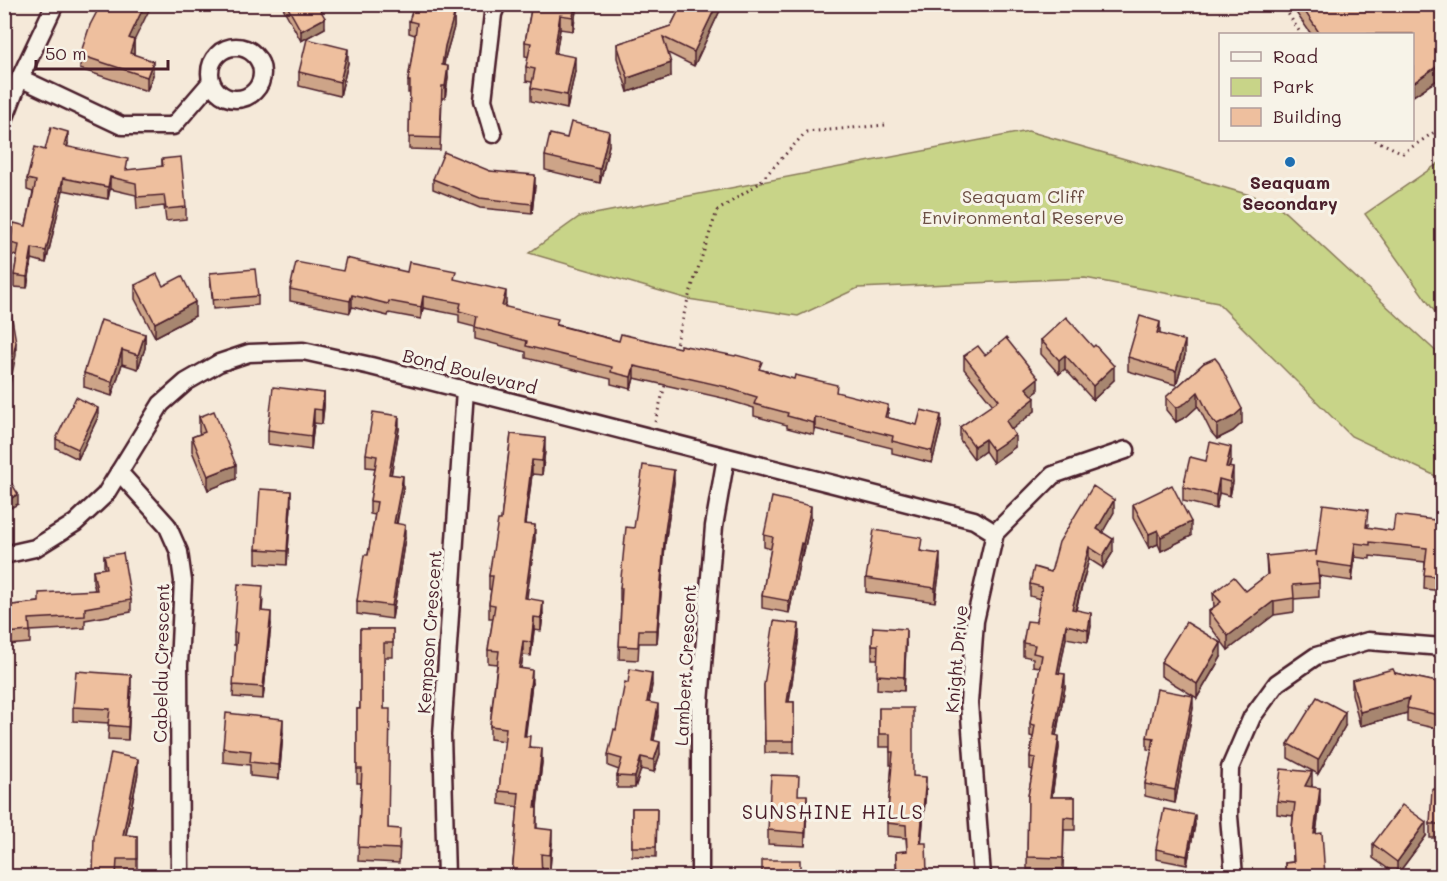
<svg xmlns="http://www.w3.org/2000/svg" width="1447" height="881" font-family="Mali,sans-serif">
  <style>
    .green { fill: #c8d488; stroke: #897a5a; stroke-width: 1.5 }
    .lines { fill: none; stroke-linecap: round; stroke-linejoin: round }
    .minor-casing { stroke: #4a1f2b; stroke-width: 21 }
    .path { stroke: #4a1f2b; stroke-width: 3; stroke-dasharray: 1.5 4.5; stroke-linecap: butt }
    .minor { stroke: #f7f3e8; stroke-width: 16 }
    .wall { fill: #cda488; stroke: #4a1f2b; stroke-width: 1.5 }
    .shaded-wall { fill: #a7866f; stroke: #4a1f2b; stroke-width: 1.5 }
    .building { fill: #eebf9e; stroke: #4a1f2b; stroke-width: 1.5 }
    .poi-dot { fill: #1f6fb2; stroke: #f7f3e8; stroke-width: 2 }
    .labels { text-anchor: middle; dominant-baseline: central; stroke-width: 6; stroke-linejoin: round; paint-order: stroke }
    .poi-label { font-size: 18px; font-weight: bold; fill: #4a1f2b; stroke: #f7f3e8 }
    .park-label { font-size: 18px; fill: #6a4c42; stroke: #f7f3e8 }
    .street-label { font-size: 18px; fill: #4a1f2b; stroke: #f7f3e8 }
    .neighbourhood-label { font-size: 20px; letter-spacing: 1.5px; fill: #4a1f2b; stroke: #f7f3e8 }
  </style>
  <rect width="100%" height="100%" fill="#f5e9d9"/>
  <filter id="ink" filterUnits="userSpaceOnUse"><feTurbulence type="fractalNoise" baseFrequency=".0167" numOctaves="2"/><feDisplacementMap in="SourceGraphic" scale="12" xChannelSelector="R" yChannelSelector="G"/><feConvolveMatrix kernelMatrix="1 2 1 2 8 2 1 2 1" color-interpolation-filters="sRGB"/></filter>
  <g filter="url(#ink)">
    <g class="green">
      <polygon points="1028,131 1274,202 1442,357 1442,479 1351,436 1218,303 1085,278 858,288 798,316 688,299 529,253 579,217"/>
      <polygon points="1442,161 1442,322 1365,214"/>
    </g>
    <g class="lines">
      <g class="minor-casing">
        <g id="minor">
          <circle cx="236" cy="73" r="26"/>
          <polyline points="20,78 122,126 173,126 211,82"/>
          <polyline points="4,120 20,78 55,4"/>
          <polyline points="493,134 483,100 493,14 497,4"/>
          <polyline points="119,472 167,525 179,552 183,581 179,665 180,876"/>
          <polyline points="4,555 35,548 75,523 105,495 161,404 186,382 219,363 249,353 303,351 371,366 974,520 995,533"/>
          <polyline points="446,876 442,735 465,390"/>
          <polyline points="700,876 700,703 714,526 726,457"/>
          <polyline points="982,876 969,703 975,621 995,533 1053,475 1126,450"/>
          <polyline points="1234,876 1229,816 1230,768 1252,717 1277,683 1316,656 1368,641 1442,647"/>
        </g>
      </g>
      <g class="path">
        <polyline points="1282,4 1301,34"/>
        <polyline points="1375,140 1403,153 1442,127"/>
        <polyline points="675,349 688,299 717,211 758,184 806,132 886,125"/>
        <polyline points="655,422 666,382"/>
      </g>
      <use href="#minor" class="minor"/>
    </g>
    <g class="wall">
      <polygon points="281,4 317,4 325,28 301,41"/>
      <polygon points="457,4 454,18 454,27 445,58 444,66 448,78 445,98 442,98 440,150 409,149 410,93 408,93 408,81 415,35 409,33 409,21 424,8"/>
      <polygon points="532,4 577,4 573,31 560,29 556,53 575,71 567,109 531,101 531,88 532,82 526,81 526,67 529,57 525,56 525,42"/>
      <polygon points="682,4 723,4 694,66 668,53 671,77 628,92 617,58 617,44 671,26"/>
      <polygon points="1290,4 1443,4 1443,76 1413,96 1413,34 1311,34"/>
      <polygon points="134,41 134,55 153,75 147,91 80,69 80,55"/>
      <polygon points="348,63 340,96 299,86 299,72"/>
      <polygon points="567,138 609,145 600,183 545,170 545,156"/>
      <polygon points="68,144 67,147 128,170 162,167 162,159 186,207 186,219 166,221 164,206 137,209 136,195 110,189 108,199 63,190 46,263 32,259 27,288 14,287 14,275 17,256 10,254 10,243 26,226 33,192 27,190 27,179 45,150"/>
      <polygon points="490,171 535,185 532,213 480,208 433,189 433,179"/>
      <polygon points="343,271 456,280 506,303 505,307 558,325 619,341 762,370 837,393 888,418 917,425 941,427 932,463 892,453 892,448 815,429 814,435 787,428 787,425 754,416 754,408 727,400 727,399 634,378 631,389 611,384 611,379 526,358 526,352 475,339 475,327 459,323 459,315 423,308 421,319 389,313 388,316 352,307 350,313 290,301 290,289"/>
      <polygon points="210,273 258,296 258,305 213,309"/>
      <polygon points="135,285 163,286 195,316 155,337 135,299"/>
      <polygon points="145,334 145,348 138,369 122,364 112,396 84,387 84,373"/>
      <polygon points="1160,334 1185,355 1176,385 1128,371 1128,357"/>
      <polygon points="1041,340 1114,380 1093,400 1065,369 1059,374 1041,354"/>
      <polygon points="985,355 1038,391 1032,395 1035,411 1011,429 1015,447 993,463 985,451 974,459 960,440 960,427 993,405 964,369 964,356"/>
      <polygon points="1204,363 1242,423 1233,431 1217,439 1211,432 1198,406 1186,417 1176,422 1166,410 1166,397"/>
      <polygon points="324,393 324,407 322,424 314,423 311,450 268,444 268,430"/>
      <polygon points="98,417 78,459 56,448 56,439"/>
      <polygon points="199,417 236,479 208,490 192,451 192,437 200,434 199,431"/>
      <polygon points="399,429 391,475 403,489 397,524 405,538 392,619 357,614 357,601 368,555 375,515 370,514 370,501 375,468 366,467 366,454"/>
      <polygon points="511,434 545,451 542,475 532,474 526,524 535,539 526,598 543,614 541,631 534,630 531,656 523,655 521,668 532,683 525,736 530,747 542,762 537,808 537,828 552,843 550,869 542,868 512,875 518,807 499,804 499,791 505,741 490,739 490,726 497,664 488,663 488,650 493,618 489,618 489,604 491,590 489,589 489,576 501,520"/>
      <polygon points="1206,461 1231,461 1229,468 1233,482 1230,496 1219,493 1216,509 1183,501 1183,487"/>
      <polygon points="674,483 665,544 657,643 639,643 638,660 619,659 621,601 620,601 620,588 634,528"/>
      <polygon points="1133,504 1191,536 1161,551 1158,544 1149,548 1133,518"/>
      <polygon points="291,505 287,565 256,563 256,549"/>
      <polygon points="1114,512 1102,533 1113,552 1103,568 1089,559 1076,610 1091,626 1088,642 1066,638 1059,673 1065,687 1056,735 1059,748 1052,797 1075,797 1075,830 1064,830 1063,869 1027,869 1028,796 1033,770 1030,769 1030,757 1033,737 1030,736 1030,724 1040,667 1033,666 1033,658 1023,656 1023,643 1036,622 1040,599 1030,596 1030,584 1051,572"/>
      <polygon points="811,518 803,556 801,555 789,613 762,608 762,596 771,549 764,547 764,535"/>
      <polygon points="1443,521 1443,591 1424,589 1425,562 1370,556 1370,559 1355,557 1352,581 1319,576 1319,597 1294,599 1294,612 1274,615 1228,650 1209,625 1209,611 1214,607 1213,593 1246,591 1267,575 1266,556 1316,556 1368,524 1368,528 1393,531"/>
      <polygon points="922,551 940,568 935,602 866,592 866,578"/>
      <polygon points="104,556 131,600 131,612 85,620 85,628 30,631 30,643 7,645 7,658 4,658 4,606 39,602 95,590 93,582 93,570 104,569"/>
      <polygon points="263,599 262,611 271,624 263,699 233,697 236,645 234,645 234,633"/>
      <polygon points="360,629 393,629 393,657 384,657 384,709 388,828 400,843 399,863 358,861 361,783 357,783 357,709 360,709"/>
      <polygon points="799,636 789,702 794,702 794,753 765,753 764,685"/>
      <polygon points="906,643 904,691 877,689 878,659 872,659 872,645"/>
      <polygon points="1221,657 1197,698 1161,676 1161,662"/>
      <polygon points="1395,673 1441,683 1443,679 1443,730 1407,722 1407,713 1360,726 1352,694 1352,680"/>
      <polygon points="628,683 652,685 649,703 658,716 654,740 660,754 654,772 641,769 635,788 617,788 617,776 619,770 608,766 608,755 616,730"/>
      <polygon points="131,689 128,740 108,739 109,723 73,721 73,707"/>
      <polygon points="879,708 913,776 926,790 921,843 927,873 935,876 896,876 896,852 907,851 906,838 887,836 887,823 892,765 890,765 890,747 879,747"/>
      <polygon points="1193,708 1175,803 1145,796 1145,784 1152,750 1147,749 1147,737"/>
      <polygon points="1345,726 1318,774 1288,758 1288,744"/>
      <polygon points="283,733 279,779 250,776 250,765 223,762 223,748"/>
      <polygon points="138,773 126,835 137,836 137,873 117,873 93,876"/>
      <polygon points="1312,785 1312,787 1320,801 1316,834 1325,876 1285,876 1285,863 1293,862 1292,828 1293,816 1277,814 1277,801"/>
      <polygon points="1443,790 1443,838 1430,838 1430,824"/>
      <polygon points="632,808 657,808 656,857 632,856"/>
      <polygon points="807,809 805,846 768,844 768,830"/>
      <polygon points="1195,825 1187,865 1156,859 1156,849"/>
      <polygon points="1426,836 1397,875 1373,858 1373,844"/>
    </g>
    <g class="shaded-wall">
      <polygon points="145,4 152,4 134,41 134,54 130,67 129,38"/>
      <polygon points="454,4 457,4 454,18 454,27 445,58 442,78 442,65 445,46"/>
      <polygon points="575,4 577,4 573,31 573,17"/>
      <polygon points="717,4 723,4 694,66 694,52"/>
      <polygon points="560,15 560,29 554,67 554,53"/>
      <polygon points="325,18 325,28 301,41 301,31"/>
      <polygon points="348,49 348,63 340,96 340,82"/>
      <polygon points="575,57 575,71 567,109 567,95"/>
      <polygon points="153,61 153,75 147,91 147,77"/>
      <polygon points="1443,62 1443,76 1413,96 1413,83"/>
      <polygon points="671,63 671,77 628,92 628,78"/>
      <polygon points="448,66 448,78 445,98 445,86"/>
      <polygon points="609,131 609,145 600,183 600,169"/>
      <polygon points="68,132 68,144 64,158 64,146"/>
      <polygon points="535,175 535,185 532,213 532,204"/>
      <polygon points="110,177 110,189 108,199 108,187"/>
      <polygon points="63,178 63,190 46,263 46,251"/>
      <polygon points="32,248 32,259 27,288 27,277"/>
      <polygon points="506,291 506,303 502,318 502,306"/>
      <polygon points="352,295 352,307 350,313 350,301"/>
      <polygon points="423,296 423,308 421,319 421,307"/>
      <polygon points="195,302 195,316 155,337 155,323"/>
      <polygon points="1160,322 1160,336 1157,333"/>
      <polygon points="145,334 145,348 138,369 138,355"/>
      <polygon points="1185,341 1185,355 1176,385 1176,371"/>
      <polygon points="16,342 16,355 4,413 4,400"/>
      <polygon points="122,350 122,364 112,396 112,382"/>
      <polygon points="1065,355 1065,369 1059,374 1059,360"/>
      <polygon points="634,366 634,378 631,389 631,377"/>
      <polygon points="1114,366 1114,380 1093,400 1093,386"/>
      <polygon points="1038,378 1038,391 1026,400 1026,388"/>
      <polygon points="1198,392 1198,406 1186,417 1176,422 1176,408"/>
      <polygon points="324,393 324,407 322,424 322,410"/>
      <polygon points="1035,398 1035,411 1006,434 1006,421"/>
      <polygon points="888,405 888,417 885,429 885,417"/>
      <polygon points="98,408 98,417 78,459 78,449"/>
      <polygon points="314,409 314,423 311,450 311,436"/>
      <polygon points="1242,409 1242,423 1233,431 1217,439 1217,425"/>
      <polygon points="941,415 941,427 932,463 932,451"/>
      <polygon points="399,416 399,429 389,487 389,474"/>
      <polygon points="815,417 815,429 814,435 814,423"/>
      <polygon points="1015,435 1015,447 993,463 993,450"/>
      <polygon points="545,438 545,451 542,475 542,461"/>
      <polygon points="985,439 985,451 974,459 974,446"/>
      <polygon points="1231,447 1231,461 1226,481 1226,467"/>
      <polygon points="532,460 532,474 524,537 524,524"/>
      <polygon points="236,465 236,479 208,490 208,476"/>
      <polygon points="1233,468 1233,482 1230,496 1230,482"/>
      <polygon points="674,470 674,483 665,544 657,643 657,630 665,531"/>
      <polygon points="403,476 403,489 394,536 394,523"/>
      <polygon points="1219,479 1219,493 1216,509 1216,495"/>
      <polygon points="291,491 291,505 287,565 287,551"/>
      <polygon points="18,494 18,504 5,511 5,502"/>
      <polygon points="1114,500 1114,512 1097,542 1097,529"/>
      <polygon points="811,506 811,518 803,556 803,544"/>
      <polygon points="1191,522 1191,536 1161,551 1161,537"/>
      <polygon points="405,525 405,538 392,619 392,606"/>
      <polygon points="535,525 535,539 525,612 525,598"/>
      <polygon points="1158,530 1158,544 1149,548 1149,534"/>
      <polygon points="1113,539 1113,552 1103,568 1103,556"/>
      <polygon points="801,543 801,555 789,613 789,601"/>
      <polygon points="1355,543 1355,557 1352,581 1352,567"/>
      <polygon points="1089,547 1089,559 1072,622 1072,609"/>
      <polygon points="940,554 940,568 935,602 935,588"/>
      <polygon points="543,601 543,614 541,631 541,618"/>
      <polygon points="1274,601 1274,615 1228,650 1228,636"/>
      <polygon points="271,612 271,624 263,699 263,687"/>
      <polygon points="1091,613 1091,626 1088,642 1088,630"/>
      <polygon points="534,617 534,630 531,656 531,642"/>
      <polygon points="799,624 799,636 787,714 787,702"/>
      <polygon points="1066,625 1066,638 1057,685 1057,673"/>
      <polygon points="906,629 906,643 904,691 904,677"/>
      <polygon points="523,641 523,655 519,682 519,668"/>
      <polygon points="1221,643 1221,657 1197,698 1197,684"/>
      <polygon points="532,670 532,683 524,749 524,736"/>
      <polygon points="652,673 652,685 647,714 647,702"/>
      <polygon points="1065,674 1065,687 1054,747 1054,735"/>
      <polygon points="131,675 131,689 128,740 128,727"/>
      <polygon points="1193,696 1193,708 1175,803 1175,790"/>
      <polygon points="1409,698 1407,713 1360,726 1360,712"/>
      <polygon points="658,704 658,716 652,751 652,740"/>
      <polygon points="1345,712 1345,726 1318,774 1318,760"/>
      <polygon points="283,719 283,733 279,779 279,765"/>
      <polygon points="1059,736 1059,748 1050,809 1050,797"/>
      <polygon points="660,742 660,754 654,772 654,760"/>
      <polygon points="542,748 542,762 535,822 535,808"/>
      <polygon points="641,757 641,769 635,788 635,777"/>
      <polygon points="138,759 138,773 123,849 123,835"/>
      <polygon points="1312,772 1312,785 1305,799 1305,786"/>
      <polygon points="926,777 926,790 920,857 920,843"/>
      <polygon points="1320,788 1320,801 1314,847 1314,834"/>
      <polygon points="807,795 807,809 805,846 805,833"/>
      <polygon points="1195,815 1195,825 1187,865 1187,856"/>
      <polygon points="1426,822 1426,836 1397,875 1397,862"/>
      <polygon points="552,830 552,843 550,869 550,855"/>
    </g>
    <g class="building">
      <polygon points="101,4 145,4 129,38 134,40 130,53 153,61 147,77 80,55 90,25"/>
      <polygon points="286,4 317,4 325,18 301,31"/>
      <polygon points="425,4 454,4 451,14 454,15 445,46 442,65 448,66 445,86 442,86 440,138 409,137 410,81 408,81 417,23 409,21 414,5 424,8"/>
      <polygon points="532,4 575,4 573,17 560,15 554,53 575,57 567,95 531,88 535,69 526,67 531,43 525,42"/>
      <polygon points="682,4 717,4 694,52 663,37 671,63 628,78 617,44 671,26"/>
      <polygon points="1300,4 1443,4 1443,62 1413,83 1413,34 1320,34"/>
      <polygon points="307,39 348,49 340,82 299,72"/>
      <polygon points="571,122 609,131 600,169 545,156 550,134 567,138"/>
      <polygon points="51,127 68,132 64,146 128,159 126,170 163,166 162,159 181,157 186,207 166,209 164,195 137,197 136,183 110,177 108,187 63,178 46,251 32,248 27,277 14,275 19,245 10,243 14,223 26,226 36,181 27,179 35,147 45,150"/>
      <polygon points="444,152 490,171 535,175 532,204 480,198 433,179"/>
      <polygon points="346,258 407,272 409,262 456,271 454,279 506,291 502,306 558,319 556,325 619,341 621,334 680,348 680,345 735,356 736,355 762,362 759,369 794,379 795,375 837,385 836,392 888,405 885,417 917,425 921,410 941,415 932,451 892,441 893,436 815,417 814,423 787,416 788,413 754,404 757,397 727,388 727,387 634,366 631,377 611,372 612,367 526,346 527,341 475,327 477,316 459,311 461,303 423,296 421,307 389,301 388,304 352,295 350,301 290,289 296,262 343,271"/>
      <polygon points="255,269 258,296 213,300 210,273"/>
      <polygon points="157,274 163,286 182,276 195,302 155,323 135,285"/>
      <polygon points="11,313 16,342 4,400 4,314"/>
      <polygon points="1140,316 1160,322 1157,333 1185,341 1176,371 1128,357"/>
      <polygon points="1066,317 1093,347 1095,345 1114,366 1093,386 1065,355 1059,360 1041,340"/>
      <polygon points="101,320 145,334 138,355 122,350 112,382 84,373"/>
      <polygon points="1006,338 1038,378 1026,388 1035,398 1006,421 1015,435 993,450 985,439 974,446 960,427 999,400 964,356 978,346 985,355"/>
      <polygon points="1215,358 1219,363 1242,409 1233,417 1217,425 1211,418 1198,392 1186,403 1176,408 1166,397 1204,363"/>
      <polygon points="273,387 324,393 322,410 314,409 311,436 268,430"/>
      <polygon points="76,397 98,408 78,449 56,439"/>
      <polygon points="214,411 236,465 208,476 192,437 205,432 199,417"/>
      <polygon points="373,412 399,416 389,474 403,476 394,523 405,525 392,606 357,601 364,555 368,555 377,502 370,501 377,456 366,454"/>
      <polygon points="511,434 545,438 542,461 532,460 524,524 535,525 525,598 543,601 541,618 534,617 531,642 523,641 519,668 532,670 524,736 530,736 529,747 542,748 535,808 537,808 536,828 552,830 550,855 541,854 542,876 495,876 512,875 519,793 499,791 506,728 490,726 499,651 488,650 495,605 489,604 493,576 489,576 498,520 501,520"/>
      <polygon points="1210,442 1231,447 1226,467 1233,468 1230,482 1219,479 1216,495 1183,487 1190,457 1206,461"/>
      <polygon points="643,465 674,470 665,531 657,630 639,630 638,647 619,646 622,588 620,588 626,527 634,528"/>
      <polygon points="4,471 18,494 5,502 4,500"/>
      <polygon points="1172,485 1191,522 1161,537 1158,530 1149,534 1133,504"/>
      <polygon points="1093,486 1114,500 1097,529 1113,539 1103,556 1089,547 1072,609 1091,613 1088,630 1066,625 1057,673 1065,674 1054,735 1059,736 1050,797 1075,797 1075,818 1064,817 1063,858 1027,857 1028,796 1035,758 1030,757 1035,725 1030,724 1042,655 1033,653 1035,645 1023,643 1027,621 1036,622 1042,587 1030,584 1034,567 1051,572 1059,542"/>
      <polygon points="260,489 291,491 287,551 256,549"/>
      <polygon points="772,497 811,506 803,544 801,543 789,601 762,596 773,537 764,535"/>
      <polygon points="1323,504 1368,510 1366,527 1393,531 1395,515 1443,521 1443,577 1424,575 1427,548 1370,542 1370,545 1355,543 1352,567 1317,562 1319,583 1293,585 1294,598 1274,601 1228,636 1209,611 1221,602 1213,593 1234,577 1246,591 1268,574 1266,556 1316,551 1316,556"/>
      <polygon points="874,530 922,538 920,551 940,554 935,588 866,578"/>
      <polygon points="123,553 131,600 85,608 85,616 29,619 30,631 6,633 7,646 4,646 4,606 39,602 39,593 97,590 93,570 107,568 104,556"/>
      <polygon points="238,584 263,586 261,611 271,612 263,687 233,685 237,633 234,633"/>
      <polygon points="774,621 799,624 787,702 794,702 794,741 765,741 764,685"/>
      <polygon points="1186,622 1221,643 1197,684 1161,662"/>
      <polygon points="873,627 906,629 904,677 877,675 878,645 872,645"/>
      <polygon points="360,629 393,629 393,643 384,643 384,709 390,709 388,828 400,829 399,849 358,847 362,769 357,769 357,709 360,709"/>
      <polygon points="630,669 652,673 647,702 658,704 652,740 660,742 654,760 641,757 635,777 617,776 622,759 608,755 614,729 616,730 625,682 628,683"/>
      <polygon points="1393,669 1395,673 1441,683 1443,679 1443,716 1407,708 1409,698 1360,712 1352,680"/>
      <polygon points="76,671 131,675 128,727 108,725 110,709 73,707"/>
      <polygon points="1157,689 1193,696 1175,790 1145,784 1154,738 1147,737"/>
      <polygon points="1317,697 1345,712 1318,760 1288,744"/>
      <polygon points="879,708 913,708 913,776 926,777 920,843 926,843 927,873 935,873 935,876 897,876 896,852 907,851 906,825 887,823 893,752 890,752 890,734 879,734"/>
      <polygon points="226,713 283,719 279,765 250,762 251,751 223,748"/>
      <polygon points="111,753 138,759 123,835 137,836 137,859 117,859 116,876 93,876 94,836"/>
      <polygon points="1281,769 1312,772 1305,786 1320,788 1314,834 1322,833 1325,876 1286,876 1285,863 1294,862 1292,828 1295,803 1277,801"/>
      <polygon points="771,775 799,776 798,795 807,795 805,833 768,830"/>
      <polygon points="1432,789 1443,790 1443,824 1430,824"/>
      <polygon points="1402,805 1426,822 1397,862 1373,844"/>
      <polygon points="632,808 657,808 656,847 632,847"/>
      <polygon points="1164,809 1195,815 1187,856 1156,849"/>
      <rect x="762" y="860" width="38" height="16"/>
      <rect x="1054" y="869" width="24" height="7"/>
      <polygon points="1194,870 1195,876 1156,876 1155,872"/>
      <rect x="360" y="873" width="31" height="3"/>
      <polygon points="585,873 606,875 605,876 585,876"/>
    </g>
  </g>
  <circle class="poi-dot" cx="1290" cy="162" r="6"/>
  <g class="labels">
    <g class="poi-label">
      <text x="1290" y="182">Seaquam<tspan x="1290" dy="21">Secondary</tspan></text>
    </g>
    <g class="park-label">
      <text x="1023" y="196">Seaquam Cliff<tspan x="1023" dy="21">Environmental Reserve</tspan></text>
    </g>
    <g class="street-label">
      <text transform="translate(470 371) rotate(14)">Bond Boulevard</text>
      <text transform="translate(429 632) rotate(-86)">Kempson Crescent</text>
      <text transform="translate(956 659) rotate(-85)">Knight Drive</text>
      <text transform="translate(161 663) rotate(-89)">Cabeldu Crescent</text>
      <text transform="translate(685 665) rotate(-87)">Lambert Crescent</text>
    </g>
    <g class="neighbourhood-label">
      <text x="833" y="811">SUNSHINE HILLS</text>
    </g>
  </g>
  <rect width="1447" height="881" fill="none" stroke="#f7f3e8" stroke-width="24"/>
  <rect x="12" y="12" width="1423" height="857" fill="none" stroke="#4a1f2b" stroke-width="2" filter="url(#ink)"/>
  <rect x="1219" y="33" width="195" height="108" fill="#f7f3e8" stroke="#b29e9c" stroke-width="1.5"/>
  <rect x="1231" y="52" width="30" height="9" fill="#f7f3e8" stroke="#b29e9c" stroke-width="1.5"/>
  <text x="1273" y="63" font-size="18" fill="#4a1f2b">Road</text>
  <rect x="1231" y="78" width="30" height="18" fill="#c8d488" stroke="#b29e9c" stroke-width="1.5"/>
  <text x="1273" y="93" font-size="18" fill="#4a1f2b">Park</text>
  <rect x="1231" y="108" width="30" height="18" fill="#eebf9e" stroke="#b29e9c" stroke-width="1.5"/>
  <text x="1273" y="123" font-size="18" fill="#4a1f2b">Building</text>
  <path d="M36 60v9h132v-9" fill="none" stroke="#4a1f2b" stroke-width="3"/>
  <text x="45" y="60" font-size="18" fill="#4a1f2b" stroke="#f7f3e8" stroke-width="4.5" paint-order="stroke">50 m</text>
</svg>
